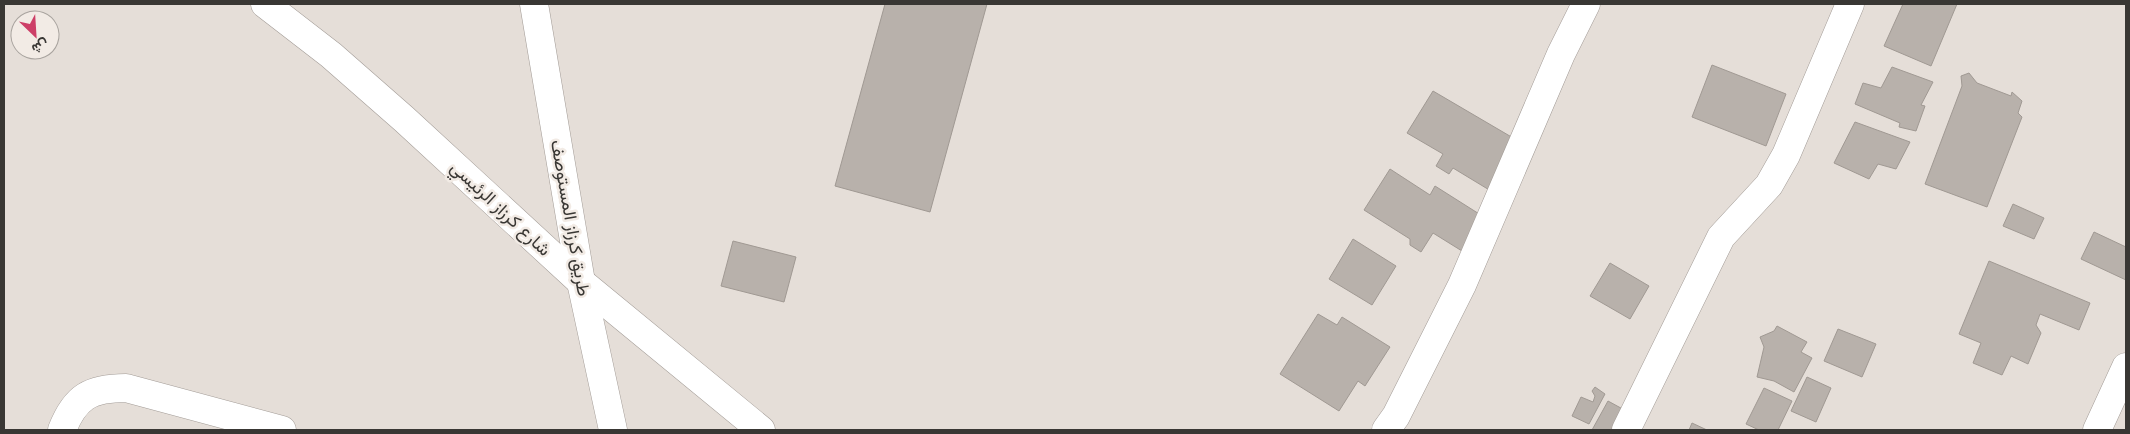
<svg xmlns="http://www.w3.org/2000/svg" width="2130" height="434" font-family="'Space Grotesk',Vazirmatn,sans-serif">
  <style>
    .building { fill: #b8b1ab; stroke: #a09993 }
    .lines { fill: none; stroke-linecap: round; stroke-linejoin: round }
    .minor-casing { stroke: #a39c97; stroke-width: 29 }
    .tertiary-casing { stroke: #a39c97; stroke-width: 29 }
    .secondary-casing { stroke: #a39c97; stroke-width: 29 }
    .minor { stroke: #fff; stroke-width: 28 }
    .tertiary { stroke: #fff; stroke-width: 28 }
    .secondary { stroke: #fff; stroke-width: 28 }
    .labels { text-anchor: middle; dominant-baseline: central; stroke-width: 5; stroke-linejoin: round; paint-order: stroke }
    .street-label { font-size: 18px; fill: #393734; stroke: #f2ebe5 }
  </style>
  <rect width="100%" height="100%" fill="#e5ded8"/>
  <g class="building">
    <polygon points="885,4 987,4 930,212 835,186"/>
    <polygon points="1903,4 1957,4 1931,66 1884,46"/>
    <polygon points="1712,65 1786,94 1766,146 1692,117"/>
    <polygon points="1892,67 1933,82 1921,105 1925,106 1916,131 1899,127 1900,123 1855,104 1863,83 1881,88"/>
    <polygon points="1969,73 1977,83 2011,96 2012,92 2022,101 2018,113 2022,117 1987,207 1925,184 1962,86 1961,76"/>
    <polygon points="1433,91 1520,142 1491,191 1453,168 1449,174 1436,166 1443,154 1407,133"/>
    <polygon points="1855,122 1910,142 1896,169 1878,164 1869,179 1834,163"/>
    <polygon points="1390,169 1430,195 1435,186 1484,217 1462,251 1433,233 1421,252 1410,245 1410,239 1364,210"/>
    <polygon points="2013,204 2044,218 2034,239 2003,226"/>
    <polygon points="2094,232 2126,247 2126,280 2081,259"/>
    <polygon points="1353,239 1396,266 1372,305 1329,279"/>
    <polygon points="733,241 796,257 784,302 721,286"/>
    <polygon points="1989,261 2090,303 2079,330 2040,314 2036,325 2041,333 2028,364 2011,356 2002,375 1973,363 1981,343 1959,334"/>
    <polygon points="1610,263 1649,286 1630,319 1590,296"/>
    <polygon points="1318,314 1337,325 1342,317 1390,347 1365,386 1358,381 1339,411 1280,374"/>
    <polygon points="1777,326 1807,342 1801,352 1812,358 1794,392 1774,381 1757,377 1764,347 1760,337 1774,331"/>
    <polygon points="1838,329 1876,344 1862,377 1824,361"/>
    <polygon points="1807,377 1831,388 1816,422 1791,411"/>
    <polygon points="1595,387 1605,394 1589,424 1572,416 1581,397 1593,402 1595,396 1592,391"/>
    <polygon points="1764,388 1792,401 1778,430 1759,430 1746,424"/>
    <polygon points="1608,401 1630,413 1620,430 1592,430"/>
    <polygon points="1692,423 1707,430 1689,430"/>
  </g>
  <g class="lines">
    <g class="minor-casing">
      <g id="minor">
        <path d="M62,430C75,397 90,388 126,388L282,430"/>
        <polyline points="1386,430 1396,416 1462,285 1561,54 1586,4"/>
        <polyline points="1626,430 1721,237 1769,185 1786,155 1850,4"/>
        <polyline points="2097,430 2126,367"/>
      </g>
    </g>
    <g class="tertiary-casing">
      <polyline id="tertiary" points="265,4 331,55 404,119 581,282 761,430"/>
    </g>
    <g class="secondary-casing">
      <polyline id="secondary" points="534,4 581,282 613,430"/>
    </g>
    <use href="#minor" class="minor"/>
    <use href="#tertiary" class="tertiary"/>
    <use href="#secondary" class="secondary"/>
  </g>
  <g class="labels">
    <g class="street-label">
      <text transform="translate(501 208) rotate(43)">شارع كرزاز الرئيسي</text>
      <text transform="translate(571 218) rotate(80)">طريق كرزاز المستوصف</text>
    </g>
  </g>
  <rect width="2130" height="434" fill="none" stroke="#393734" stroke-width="10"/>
  <g transform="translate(35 35) rotate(155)"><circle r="24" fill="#f2ebe5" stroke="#a8a39e"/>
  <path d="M0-4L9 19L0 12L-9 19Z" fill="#cd3f67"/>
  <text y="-8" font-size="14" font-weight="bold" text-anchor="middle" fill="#393734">ش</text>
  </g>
</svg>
